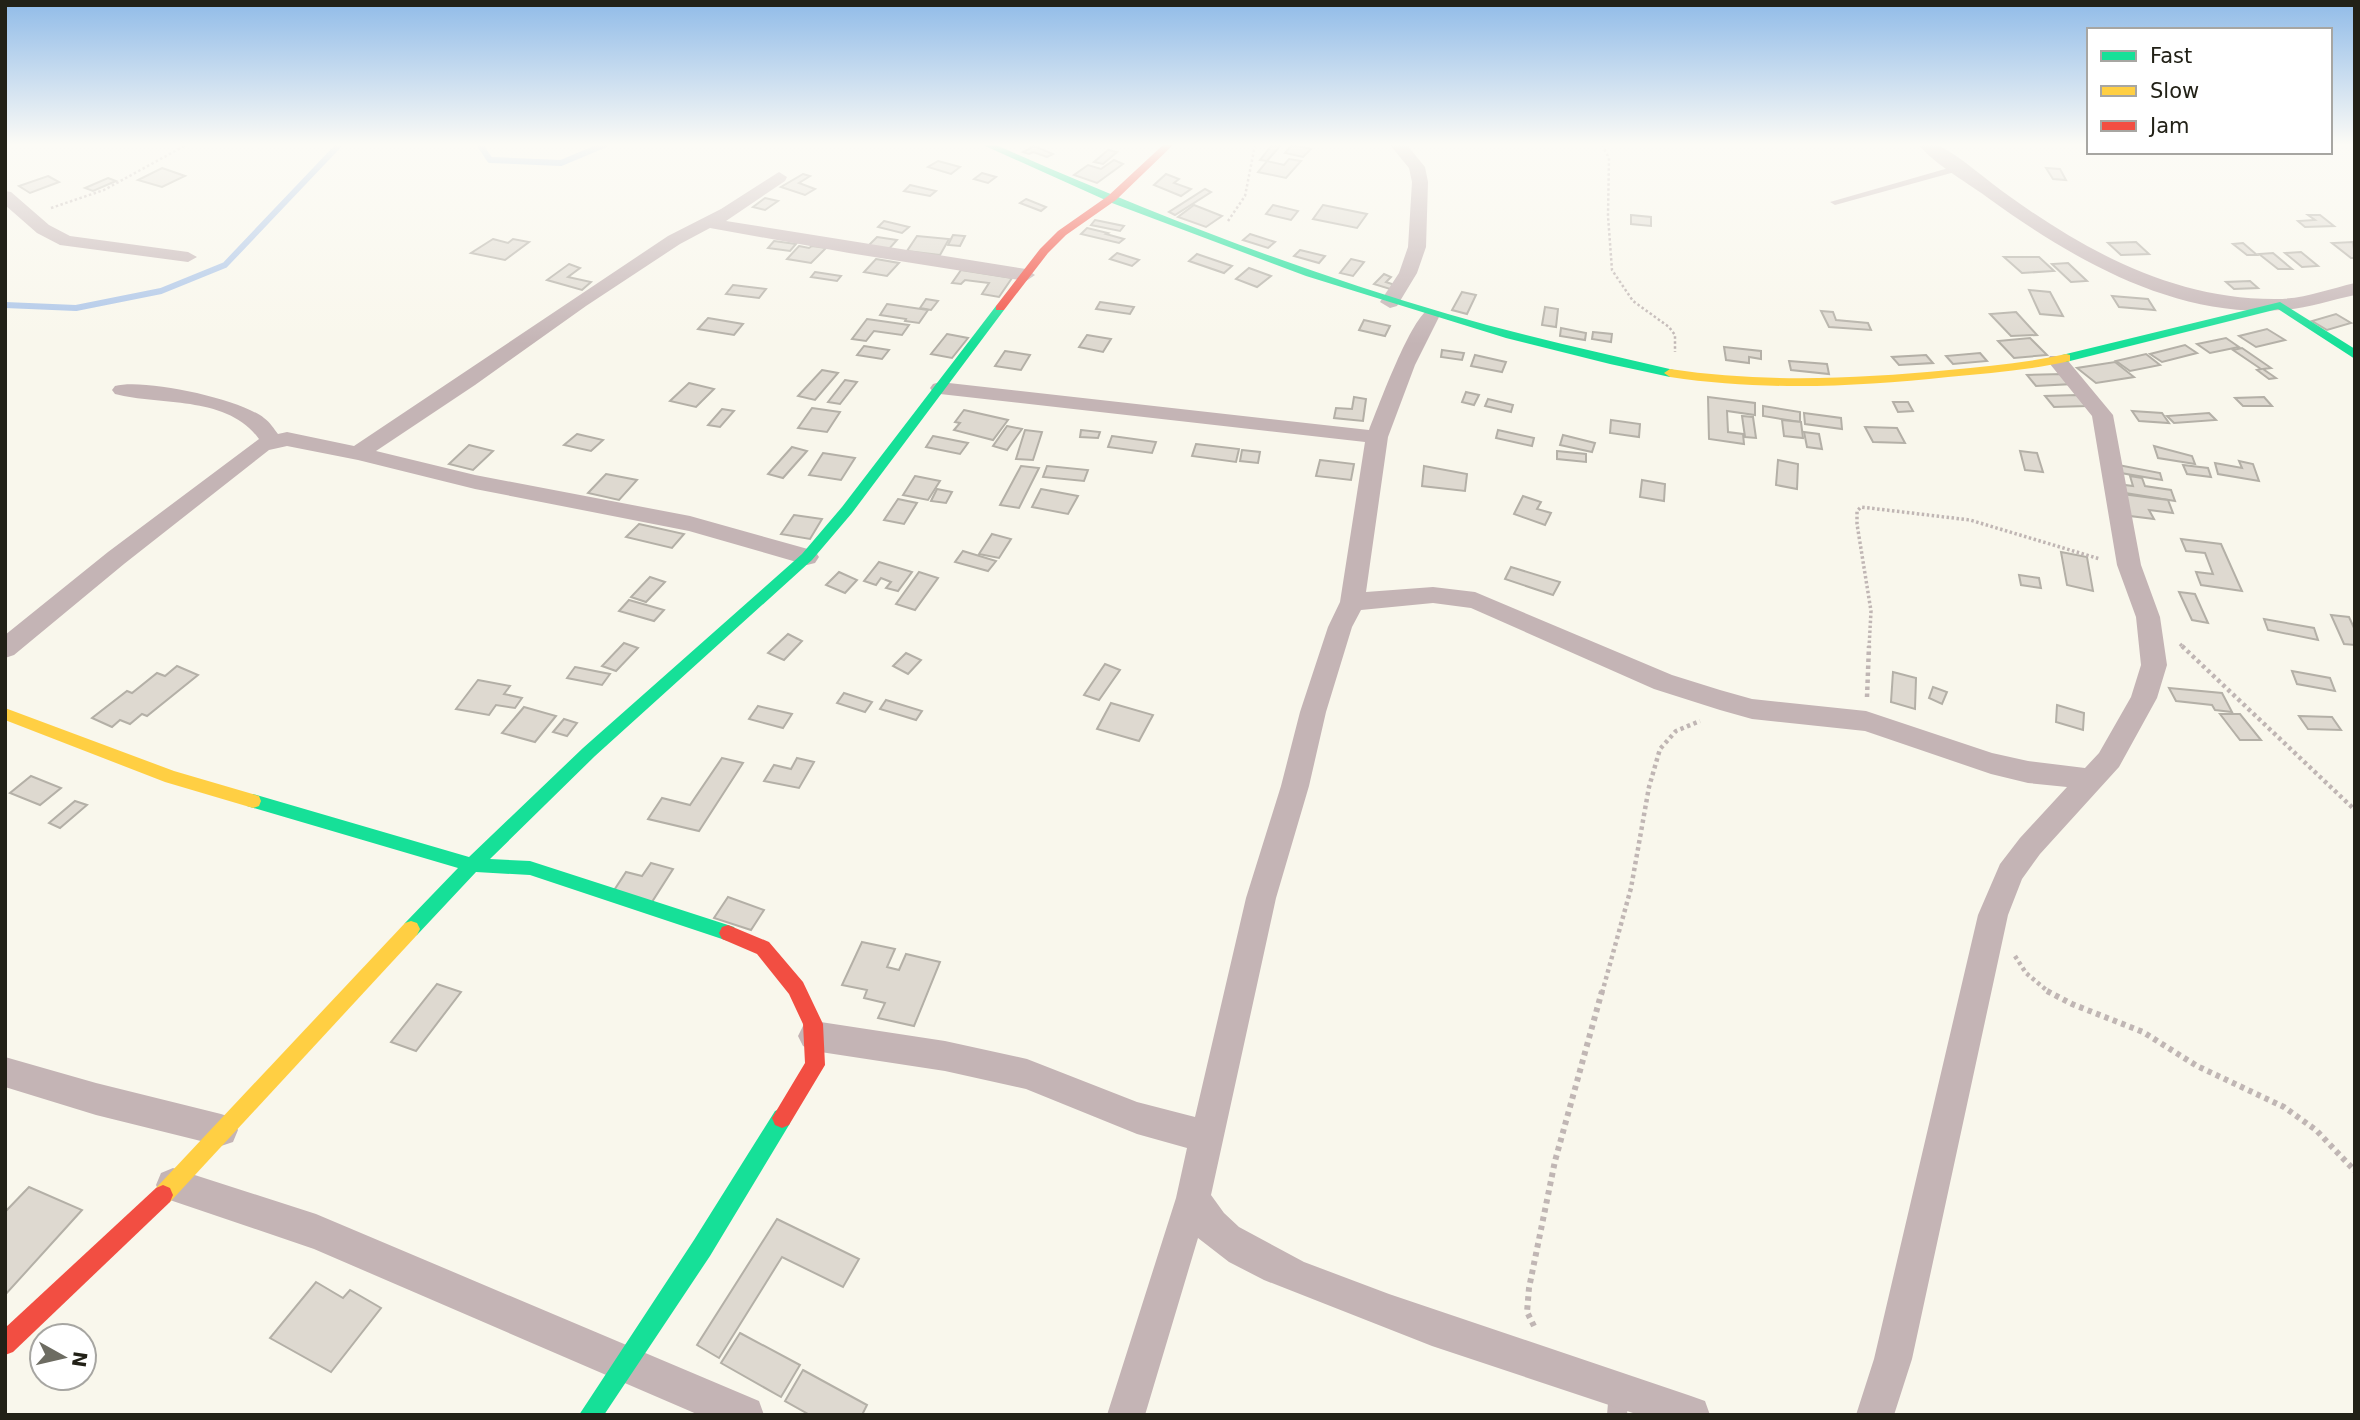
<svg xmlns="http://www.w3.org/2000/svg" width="2360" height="1420" font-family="'DejaVu Sans',sans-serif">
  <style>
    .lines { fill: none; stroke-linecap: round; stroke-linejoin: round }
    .stream { stroke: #acc5e8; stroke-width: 6 }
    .building { fill: #ded9d0; stroke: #b4b0a7; stroke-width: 2 }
    .path-far3 { stroke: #c0b6b4; stroke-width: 2.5; stroke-dasharray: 2.5 2.5; stroke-linecap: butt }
    .path-far2 { stroke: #c0b6b4; stroke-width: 3.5; stroke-dasharray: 2.5 2.5; stroke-linecap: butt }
    .path-far1 { stroke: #c0b6b4; stroke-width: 4.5; stroke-dasharray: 3.5 3.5; stroke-linecap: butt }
    .path { stroke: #c0b6b4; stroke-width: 6; stroke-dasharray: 4.5 4.5; stroke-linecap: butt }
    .lane { fill: #c4b4b5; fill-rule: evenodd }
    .street { fill: #c4b4b5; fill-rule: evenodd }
    .fast { fill: #16e098; fill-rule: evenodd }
    .slow { fill: #ffcf43; fill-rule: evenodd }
    .jam { fill: #f24e42; fill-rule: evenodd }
  </style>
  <rect width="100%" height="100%" fill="#f9f7ec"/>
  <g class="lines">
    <g class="stream">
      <polyline points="480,145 490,160 561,163 604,145"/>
      <polyline points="5,305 76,308 161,291 225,265 339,145"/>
    </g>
  </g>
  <g class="building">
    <polygon points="1272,145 1281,145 1267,161 1260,160"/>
    <polygon points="1292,145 1294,145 1311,149 1303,157 1285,153"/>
    <polygon points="1034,146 1053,154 1047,157 1033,152 1029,154 1023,152"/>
    <polygon points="1108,150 1117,152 1103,164 1094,162"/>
    <polygon points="1289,159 1301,161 1286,178 1258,172 1267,161 1284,165"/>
    <polygon points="1114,160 1123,164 1097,183 1074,175 1088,165 1101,169"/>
    <polygon points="938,161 960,167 951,174 928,167"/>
    <polygon points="162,168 185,176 162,187 138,180"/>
    <polygon points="2046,168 2060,169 2066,180 2053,179"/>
    <polygon points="982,173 996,177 988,183 974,179"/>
    <polygon points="803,174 810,176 799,183 815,189 805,195 781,187"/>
    <polygon points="1166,174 1179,179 1174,183 1191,189 1181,196 1154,185"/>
    <polygon points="48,176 59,182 30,193 19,186"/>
    <polygon points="108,178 116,181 93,191 85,188"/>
    <polygon points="910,185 936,191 930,196 904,191"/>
    <polygon points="1205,189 1211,192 1175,215 1169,212"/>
    <polygon points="765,198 778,201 765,210 753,207"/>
    <polygon points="1026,199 1046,207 1041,211 1020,203"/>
    <polygon points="1194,205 1222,216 1206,227 1178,217"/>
    <polygon points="1273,205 1298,211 1291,220 1266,214"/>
    <polygon points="1323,205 1367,214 1357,228 1313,219"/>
    <polygon points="1631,215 1651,217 1651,226 1631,224"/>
    <polygon points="2308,215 2320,215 2334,226 2305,227 2298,221 2315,220"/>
    <polygon points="1095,220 1124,226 1120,231 1091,225"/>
    <polygon points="884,221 909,227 902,233 878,227"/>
    <polygon points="1087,228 1108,233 1106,234 1124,239 1119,243 1081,234"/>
    <polygon points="1250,234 1275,242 1268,248 1243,240"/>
    <polygon points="953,235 965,236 960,246 948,245"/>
    <polygon points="917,236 949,239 940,255 907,251"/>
    <polygon points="877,237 897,240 889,249 868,246"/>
    <polygon points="493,239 508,243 513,239 529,242 505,260 471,253"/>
    <polygon points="774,241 796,244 790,251 768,248"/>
    <polygon points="2136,242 2149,254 2121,255 2108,243"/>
    <polygon points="2353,242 2355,258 2351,258 2332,243"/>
    <polygon points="2243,243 2257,255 2247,255 2233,244"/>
    <polygon points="799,246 809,248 812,246 826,248 811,263 787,259"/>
    <polygon points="1300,250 1325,256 1319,263 1294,256"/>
    <polygon points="2301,252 2318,266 2302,267 2285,253"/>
    <polygon points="1117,253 1139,260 1132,266 1110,259"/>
    <polygon points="2273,253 2292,269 2278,269 2259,254"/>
    <polygon points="1197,254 1232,266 1224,273 1189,261"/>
    <polygon points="2004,257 2039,257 2054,271 2022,273"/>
    <polygon points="876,259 899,263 887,276 864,272"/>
    <polygon points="1351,259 1364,262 1353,276 1340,273"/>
    <polygon points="2068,263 2087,281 2071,282 2052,264"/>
    <polygon points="569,264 580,268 568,277 591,282 582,290 547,280"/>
    <polygon points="1249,268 1271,276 1257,287 1236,279"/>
    <polygon points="961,270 1012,278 999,297 982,294 989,283 965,280 961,284 952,283"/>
    <polygon points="815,272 841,276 837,281 811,277"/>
    <polygon points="1384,274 1391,277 1386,282 1395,285 1390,289 1374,284"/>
    <polygon points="2250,281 2258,288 2234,289 2226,282"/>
    <polygon points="733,285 766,289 759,298 726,294"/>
    <polygon points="2029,290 2050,292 2063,316 2040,314"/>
    <polygon points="1462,292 1476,295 1467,314 1452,310"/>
    <polygon points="2112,296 2148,299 2155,310 2119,307"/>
    <polygon points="926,299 938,301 931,310 920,308"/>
    <polygon points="1100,302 1134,307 1130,314 1096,309"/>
    <polygon points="887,304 928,310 919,323 905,321 906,319 880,315"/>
    <polygon points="1545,307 1558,309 1556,327 1542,325"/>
    <polygon points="1821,311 1833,312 1836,320 1868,323 1871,330 1829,327"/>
    <polygon points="2016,312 2037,335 2011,336 1990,314"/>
    <polygon points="2336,314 2351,323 2327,330 2312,321"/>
    <polygon points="708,318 743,324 734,335 698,329"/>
    <polygon points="867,319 909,325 902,335 874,331 866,341 852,339"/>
    <polygon points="1364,320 1390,326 1385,336 1359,330"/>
    <polygon points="1561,328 1586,333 1585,340 1560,336"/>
    <polygon points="2267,329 2285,340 2256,347 2239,336"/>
    <polygon points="1593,332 1612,334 1611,342 1592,339"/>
    <polygon points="947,334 968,338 952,358 931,354"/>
    <polygon points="1087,335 1111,339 1103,352 1079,347"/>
    <polygon points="2030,338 2047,355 2014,358 1998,341"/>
    <polygon points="2226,338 2239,347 2210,353 2197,344"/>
    <polygon points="2185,345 2197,353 2162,362 2150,354"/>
    <polygon points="864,346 889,350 882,359 857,355"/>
    <polygon points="1724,347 1761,351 1761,359 1749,357 1749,363 1726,360"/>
    <polygon points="2242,348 2271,368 2263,369 2276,378 2269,379 2257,370 2261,369 2233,350"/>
    <polygon points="1442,350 1464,353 1462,360 1441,357"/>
    <polygon points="1005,351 1030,355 1021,370 995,366"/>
    <polygon points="1980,353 1987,361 1953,364 1946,356"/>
    <polygon points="2146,354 2160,365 2130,371 2116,361"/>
    <polygon points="1475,355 1506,362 1502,372 1471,366"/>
    <polygon points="1926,355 1933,363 1899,365 1892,357"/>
    <polygon points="1789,361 1827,364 1829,374 1791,370"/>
    <polygon points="2115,362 2134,377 2096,383 2077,368"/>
    <polygon points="822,370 838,373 815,400 798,396"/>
    <polygon points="2063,374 2072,384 2036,386 2027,375"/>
    <polygon points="845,380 857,382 840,404 828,402"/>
    <polygon points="689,383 714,389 696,407 670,401"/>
    <polygon points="1466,392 1479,395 1474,405 1462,402"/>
    <polygon points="2077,395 2086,406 2054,407 2045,396"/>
    <polygon points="1354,397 1366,399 1363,421 1334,418 1336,408 1352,409"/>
    <polygon points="1708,397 1755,403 1755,415 1727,411 1728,432 1743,434 1744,444 1709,439"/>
    <polygon points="2264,397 2272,406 2243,406 2235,398"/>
    <polygon points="1488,399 1513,405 1511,412 1485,406"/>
    <polygon points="1893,402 1908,402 1913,411 1898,412"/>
    <polygon points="1763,406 1800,412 1800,422 1763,416"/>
    <polygon points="812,408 840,412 827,432 798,428"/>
    <polygon points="722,409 734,411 720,427 708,425"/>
    <polygon points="964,410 1008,420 993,440 954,430 960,423 955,422"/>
    <polygon points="2132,411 2162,413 2169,423 2139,421"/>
    <polygon points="1804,413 1841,418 1842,429 1805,424"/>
    <polygon points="2209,413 2216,420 2174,423 2167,416"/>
    <polygon points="1742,416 1753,417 1756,438 1745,437"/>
    <polygon points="1611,420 1640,424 1639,437 1610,433"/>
    <polygon points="1782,420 1801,422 1803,438 1784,436"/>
    <polygon points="1007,426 1022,429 1007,450 993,446"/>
    <polygon points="1865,427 1897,428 1905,443 1873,442"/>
    <polygon points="1025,430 1042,432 1033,460 1016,459"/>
    <polygon points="1081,430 1100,432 1098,438 1080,437"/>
    <polygon points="1498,430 1534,438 1532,446 1496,438"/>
    <polygon points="1804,432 1819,434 1822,449 1807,447"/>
    <polygon points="577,434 603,440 591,451 564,445"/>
    <polygon points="1563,435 1595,443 1592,452 1560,445"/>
    <polygon points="933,436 968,443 960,454 926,447"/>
    <polygon points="1112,436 1156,442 1152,453 1108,447"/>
    <polygon points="1196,444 1239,449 1236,462 1192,456"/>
    <polygon points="469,445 493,451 473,470 449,464"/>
    <polygon points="2154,446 2192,456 2195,464 2158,458"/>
    <polygon points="792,447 807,451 783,478 768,474"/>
    <polygon points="1242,450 1260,452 1258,463 1240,461"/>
    <polygon points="1557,451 1586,454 1586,462 1557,459"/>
    <polygon points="2020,451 2037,453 2043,472 2025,470"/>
    <polygon points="823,453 855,458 841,480 809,475"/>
    <polygon points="1320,460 1354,464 1351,480 1316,476"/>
    <polygon points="1778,460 1798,464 1797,489 1776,485"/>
    <polygon points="2239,461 2253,464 2259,481 2218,474 2215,463 2242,468"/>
    <polygon points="2113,464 2160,473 2162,480 2115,472"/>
    <polygon points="2183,465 2208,468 2211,477 2187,474"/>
    <polygon points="1021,466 1039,468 1019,508 1000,505"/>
    <polygon points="1047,466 1088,470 1084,481 1043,477"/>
    <polygon points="1424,466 1467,474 1465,491 1422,486"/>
    <polygon points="606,474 637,480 619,500 588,493"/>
    <polygon points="915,476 940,481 928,500 903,495"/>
    <polygon points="2130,476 2142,478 2145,486 2171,490 2175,501 2119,492 2117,484 2133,486"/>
    <polygon points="1642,480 1665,484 1664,501 1640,497"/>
    <polygon points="937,489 952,492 946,503 931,501"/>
    <polygon points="1041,489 1078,496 1068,514 1032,507"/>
    <polygon points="2122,494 2168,500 2173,513 2149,510 2154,519 2130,516"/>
    <polygon points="1523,496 1541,502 1537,509 1551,513 1545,525 1514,514"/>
    <polygon points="898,499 917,503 904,524 884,520"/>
    <polygon points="794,515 822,519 810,539 781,534"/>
    <polygon points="639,524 684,534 672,548 626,537"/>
    <polygon points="992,534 1011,539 999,558 979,554"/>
    <polygon points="2181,539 2221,544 2242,591 2201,585 2196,572 2213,574 2205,553 2186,551"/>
    <polygon points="963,551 996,561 988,571 955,562"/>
    <polygon points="2061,552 2087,557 2093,591 2067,585"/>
    <polygon points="879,562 912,572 898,591 886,588 891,582 881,578 876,585 864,581"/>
    <polygon points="1511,567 1560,582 1553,595 1505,579"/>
    <polygon points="839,572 857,580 845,593 826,585"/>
    <polygon points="919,572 938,578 915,610 896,604"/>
    <polygon points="2019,575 2039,578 2041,588 2021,585"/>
    <polygon points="650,577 665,582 646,602 631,597"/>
    <polygon points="2179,592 2195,594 2208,623 2192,620"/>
    <polygon points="629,600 664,610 654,621 619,611"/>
    <polygon points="2331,615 2349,617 2355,630 2355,645 2344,644"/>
    <polygon points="2264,619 2314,628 2318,640 2268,630"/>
    <polygon points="788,634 802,641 784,660 768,653"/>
    <polygon points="624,643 638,648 616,671 602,666"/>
    <polygon points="906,653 921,660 908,674 893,666"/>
    <polygon points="1105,664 1120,670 1099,700 1084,695"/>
    <polygon points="177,666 198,675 147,716 142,714 130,724 120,720 112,727 92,718 127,691 132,693 157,673 165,676"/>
    <polygon points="575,667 610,674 602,685 567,678"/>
    <polygon points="2292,671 2330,678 2335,691 2297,684"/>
    <polygon points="1893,672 1916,678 1915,709 1891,702"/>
    <polygon points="478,680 510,686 504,694 522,698 515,708 496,705 489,715 456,709"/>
    <polygon points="1933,687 1947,692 1942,704 1929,698"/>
    <polygon points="2169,688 2222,693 2232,712 2215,710 2212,705 2176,701"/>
    <polygon points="844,693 872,702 865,712 837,703"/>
    <polygon points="886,700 922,711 916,720 880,709"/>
    <polygon points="1111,703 1153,715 1139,741 1097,729"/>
    <polygon points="2057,705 2084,713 2083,730 2056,722"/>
    <polygon points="758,706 792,714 783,728 749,719"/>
    <polygon points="524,707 556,716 535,742 502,733"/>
    <polygon points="2220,714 2240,714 2261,740 2240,740"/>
    <polygon points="2299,716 2332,717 2341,730 2308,729"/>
    <polygon points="564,719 577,723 567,736 553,732"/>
    <polygon points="722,758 743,763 699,831 648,819 662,798 690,805"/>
    <polygon points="797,758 814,762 799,788 764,781 774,765 791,769"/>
    <polygon points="31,776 61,788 40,805 10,793"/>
    <polygon points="75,801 87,805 60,828 49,823"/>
    <polygon points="651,863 673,869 650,905 611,895 626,872 642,876"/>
    <polygon points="728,897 764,910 751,930 714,918"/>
    <polygon points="862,942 895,949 887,967 899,970 906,954 940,962 914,1026 878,1018 885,1003 864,998 867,990 842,985"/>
    <polygon points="437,984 461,992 416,1051 391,1042"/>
    <polygon points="29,1187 82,1210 5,1295 5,1212"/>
    <polygon points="777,1219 859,1259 843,1287 782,1257 719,1358 697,1345"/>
    <polygon points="316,1282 343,1298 350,1290 381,1308 331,1372 270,1338"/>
    <polygon points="740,1333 800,1365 781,1397 721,1363"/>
    <polygon points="803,1370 867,1405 862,1415 810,1415 785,1401"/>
  </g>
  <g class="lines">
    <g class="path-far3">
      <polyline points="1602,145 1609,158 1608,216 1612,270 1633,301 1669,327 1675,335 1675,352"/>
      <polyline points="51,208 104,190 186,145"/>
      <polyline points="1228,221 1245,196 1255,145"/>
    </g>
    <g class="path-far2">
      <polyline points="2180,644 2184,648"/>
      <polyline points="1869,648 1871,611 1857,524 1857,511 1861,507 1970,520 2100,559"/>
    </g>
    <g class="path-far1">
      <polyline points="2182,646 2355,810"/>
      <polyline points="1867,697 1869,646"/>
      <polyline points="2015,956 2026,973 2050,993"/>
      <polyline points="1602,993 1631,888 1649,787 1660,749 1676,731 1700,721"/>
    </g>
    <g class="path">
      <polyline points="2047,991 2072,1004 2143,1032 2197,1066 2284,1107 2316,1130 2355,1171"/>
      <polyline points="1534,1326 1527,1312 1529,1288 1555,1161 1602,991"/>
    </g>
    <g class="lane">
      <polygon points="1959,165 1962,166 1962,170 1835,205 1830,202"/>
      <polygon points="1619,1381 1626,1384 1629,1391 1627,1415 1607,1415 1609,1391 1612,1384"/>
    </g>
    <g class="street">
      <polygon points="1390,145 1407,145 1425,167 1428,182 1426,247 1417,273 1397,306 1390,308 1380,302 1399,273 1408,247 1412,182 1409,168"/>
      <path d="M1919,145C1925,145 1934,143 1940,146C1964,159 1986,180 2009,196C2088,253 2177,300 2277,299C2303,299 2329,289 2355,283V295C2330,300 2306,309 2281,310C2175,318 2074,260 1991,200C1970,184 1935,165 1919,145Z"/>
      <path d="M779,172L787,177L785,181L726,221L1026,269L1035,275L1026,281L849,253L710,228L680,244L586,306L475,385L376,451L475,475L690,516L815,551L819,557L815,563L807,565L689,531L475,489L358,460L287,446L269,450L124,564L14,655L5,658V635L108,552L259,439C227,395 162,406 115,394L112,390L115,386C144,378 240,399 264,418C270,422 274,429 278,434L287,432L354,446L668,236L721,209Z"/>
      <polygon points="5,191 11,192 49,225 70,236 188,252 197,257 188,262 60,245 37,233 5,205"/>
      <path d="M1430,309L1440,315L1415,365L1388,437L1366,592L1433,587L1475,592L1672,675L1720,690L1752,699L1866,711L1992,753L2028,761L2085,768L2099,753L2131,697L2141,665L2136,617L2117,565L2092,416L2050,364L2047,360L2050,356H2064L2113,415L2141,565L2160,617L2167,665L2157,698L2119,767L2040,854L2022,879L2008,915L1912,1359L1894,1415H1856L1874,1359L1978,915L2000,864L2020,838L2067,787L2028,783L1991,774L1865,731L1752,719L1720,710L1654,689L1471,608L1433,603L1361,610L1352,627L1326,712L1309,786L1276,898L1211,1195L1224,1213L1239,1227L1304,1262L1389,1294L1691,1396L1705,1401L1710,1415H1639L1432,1346L1264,1280L1229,1262L1198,1238L1145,1415H1107L1176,1198L1187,1148L1137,1134L1026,1089L945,1071L814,1051L803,1046L798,1036L803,1026L814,1021L945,1041L1027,1059L1137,1102L1195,1117L1246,898L1281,786L1300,712L1328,627L1340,602L1365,442L940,394L933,392L930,388L933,384L940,382L1369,430C1378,408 1412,314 1430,309Z"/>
      <polygon points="5,1057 96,1083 221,1114 233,1118 238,1130 233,1142 221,1146 96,1115 5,1087"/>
      <polygon points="173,1168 316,1214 759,1401 764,1415 699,1415 314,1249 161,1197 156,1185 161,1173"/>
    </g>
    <g class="fast">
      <path d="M983,145H996C1143,210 1293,269 1448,314C1523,336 1598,352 1674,370L1676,373L1670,377L1610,364L1506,338L1306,276L1112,203Z"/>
      <polygon points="2280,302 2355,349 2355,359 2278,309 2066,362 2060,358 2062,355"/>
      <polygon points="1000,305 1004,306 1004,310 852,513 812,560 595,756 490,859 530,861 728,925 734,927 737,933 734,939 728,941 530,875 476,872 417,935 411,937 405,935 402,929 405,923 458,868 247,806 245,801 247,796 253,794 469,857 583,748 802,554 842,507 996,306"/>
      <polygon points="782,1108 789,1111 792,1118 789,1125 710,1256 604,1415 579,1415 694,1240 775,1111"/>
    </g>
    <g class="slow">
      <path d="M2066,354L2070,355V361C2030,370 1989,373 1948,377C1855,387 1763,391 1670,377L1664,373L1670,369C1763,383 1855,379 1949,370C1988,366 2027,363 2066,354Z"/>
      <polygon points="5,708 174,771 259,796 261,801 259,806 253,808 165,782 5,720"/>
      <polygon points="411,921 417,923 420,929 417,935 170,1202 163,1205 156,1202 153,1195 156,1188 405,923"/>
    </g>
    <g class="jam">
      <polygon points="1163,145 1173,145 1116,200 1066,235 1048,253 1004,310 996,310 996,306 1040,249 1058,231 1108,196"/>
      <polygon points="728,925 769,942 803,982 823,1024 825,1065 789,1125 782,1128 775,1125 772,1118 805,1063 803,1024 789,994 757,954 722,939 719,933 722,927"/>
      <polygon points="163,1185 170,1188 173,1195 170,1202 13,1352 5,1355 5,1328 156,1188"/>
    </g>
  </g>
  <linearGradient id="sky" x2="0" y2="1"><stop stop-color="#90bbe8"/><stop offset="0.42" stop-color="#fcfbf6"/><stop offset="1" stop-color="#fcfbf6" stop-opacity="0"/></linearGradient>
  <rect width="2360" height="344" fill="url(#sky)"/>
  <rect width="2360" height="1420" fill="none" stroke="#222117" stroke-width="14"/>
  <rect x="2087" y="28" width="245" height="126" fill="#ffffff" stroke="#a7a6a2" stroke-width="2"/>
  <rect x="2101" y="51" width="35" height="10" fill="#16e098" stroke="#a7a6a2" stroke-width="2"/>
  <text x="2150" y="63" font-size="21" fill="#222117">Fast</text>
  <rect x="2101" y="86" width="35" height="10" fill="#ffcf43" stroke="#a7a6a2" stroke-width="2"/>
  <text x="2150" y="98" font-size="21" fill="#222117">Slow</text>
  <rect x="2101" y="121" width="35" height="10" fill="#f24e42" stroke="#a7a6a2" stroke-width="2"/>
  <text x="2150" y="133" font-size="21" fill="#222117">Jam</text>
  <g transform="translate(63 1357) rotate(98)"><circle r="33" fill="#ffffff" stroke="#a7a6a2" stroke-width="2"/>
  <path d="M0-5L12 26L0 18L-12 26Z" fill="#6d6c62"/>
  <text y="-10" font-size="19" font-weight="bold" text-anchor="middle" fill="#222117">N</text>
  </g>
</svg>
